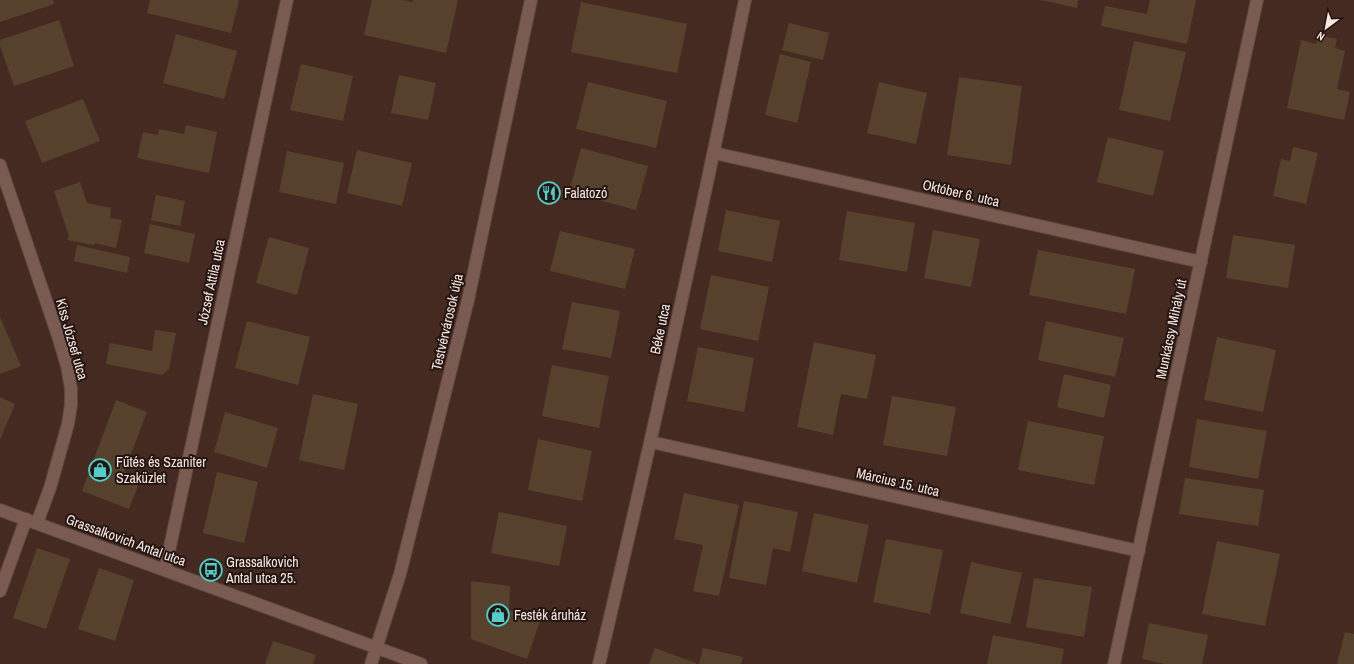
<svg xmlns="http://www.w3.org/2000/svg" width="1354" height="664" font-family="'Archivo Narrow',sans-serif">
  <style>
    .building { fill: #56422c }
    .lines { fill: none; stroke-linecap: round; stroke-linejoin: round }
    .minor-casing { stroke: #5c453e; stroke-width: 14 }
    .minor { stroke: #7a5b51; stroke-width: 12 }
    .labels { text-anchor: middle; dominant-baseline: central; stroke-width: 4; stroke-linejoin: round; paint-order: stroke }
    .poi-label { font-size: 14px; fill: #f9e6e1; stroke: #231612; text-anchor: start }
    .street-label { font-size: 14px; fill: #f9e6e1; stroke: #231612 }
  </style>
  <rect width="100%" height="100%" fill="#452a21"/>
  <g class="building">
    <polygon points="0,0 53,0 54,4 0,22"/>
    <polygon points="150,0 239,0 231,33 147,13"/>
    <polygon points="372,0 402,0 412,2 413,0 458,0 446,53 364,35"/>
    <polygon points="1041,0 1078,0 1077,8"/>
    <polygon points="1150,0 1196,0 1187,44 1101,26 1105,6 1147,14"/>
    <polygon points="581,2 687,24 677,73 571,52"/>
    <polygon points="59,20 74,66 14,86 0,46 0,40"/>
    <polygon points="789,23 829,33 823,60 782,50"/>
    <polygon points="176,34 237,51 224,99 163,83"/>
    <polygon points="1318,35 1337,39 1335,48 1345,51 1337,89 1350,92 1344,120 1287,108 1301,40 1316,44"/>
    <polygon points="1134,41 1186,52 1170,121 1119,110"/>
    <polygon points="780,54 811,62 797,123 765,115"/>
    <polygon points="301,64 353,76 343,121 290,110"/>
    <polygon points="399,75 436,83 428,120 391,113"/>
    <polygon points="959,77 1022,86 1011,165 947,155"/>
    <polygon points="588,82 667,101 656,148 576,129"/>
    <polygon points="879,82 927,93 916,144 867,133"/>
    <polygon points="83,99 100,141 42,163 25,121"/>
    <polygon points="186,125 217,132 209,173 137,158 143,132 158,135 159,129 184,134"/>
    <polygon points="1108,137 1164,151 1153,196 1097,182"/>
    <polygon points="1293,147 1318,153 1306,204 1273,196 1281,159 1290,161"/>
    <polygon points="581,148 648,166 636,210 569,192"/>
    <polygon points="357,150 412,163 402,206 347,193"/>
    <polygon points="287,151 344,163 336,204 279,192"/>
    <polygon points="80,182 87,203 111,208 110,218 122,220 116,248 95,243 94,245 67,240 69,236 54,191"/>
    <polygon points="156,195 185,201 180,226 151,220"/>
    <polygon points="726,210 780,221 772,262 718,251"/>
    <polygon points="847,211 915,223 907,272 839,260"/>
    <polygon points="150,224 195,234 189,263 144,253"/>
    <polygon points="933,230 980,239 971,287 924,278"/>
    <polygon points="560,231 635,249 625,289 550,271"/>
    <polygon points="1233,235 1295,245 1288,288 1226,278"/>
    <polygon points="269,237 309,248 297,295 256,283"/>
    <polygon points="77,245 130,257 127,273 74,261"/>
    <polygon points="1038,250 1135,269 1126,314 1029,295"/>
    <polygon points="711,275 769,287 758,341 700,329"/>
    <polygon points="572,302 620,311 611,358 562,349"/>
    <polygon points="0,317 21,366 0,374"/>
    <polygon points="247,321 310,337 298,385 235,368"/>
    <polygon points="1046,321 1124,338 1115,377 1038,360"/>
    <polygon points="155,330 176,333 169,369 162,375 106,364 110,343 152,351"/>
    <polygon points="1217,337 1276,350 1263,412 1204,400"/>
    <polygon points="814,342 876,355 867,399 841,394 833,435 797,427"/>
    <polygon points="698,347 754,358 744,412 687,401"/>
    <polygon points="552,365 609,376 599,428 542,416"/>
    <polygon points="1064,374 1111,385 1104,418 1057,407"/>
    <polygon points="313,394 358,404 344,470 299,460"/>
    <polygon points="892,396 956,407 947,456 883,445"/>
    <polygon points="0,397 15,404 0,440"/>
    <polygon points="116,400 147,412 124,472 141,478 129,509 82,491"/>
    <polygon points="225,412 278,428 267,468 214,452"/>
    <polygon points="1197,419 1267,431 1258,479 1189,467"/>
    <polygon points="1028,421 1104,436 1094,485 1018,470"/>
    <polygon points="538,439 592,451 582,501 528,490"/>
    <polygon points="217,472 258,482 244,543 203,533"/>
    <polygon points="1185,478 1264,490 1258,526 1179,514"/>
    <polygon points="684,493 739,505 719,596 693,591 703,545 674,539"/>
    <polygon points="744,501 798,512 790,552 773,548 766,585 729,578"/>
    <polygon points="499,512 567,526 559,566 491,553"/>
    <polygon points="814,513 869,525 857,583 802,571"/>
    <polygon points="886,539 943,550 930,614 873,602"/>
    <polygon points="1217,541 1280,554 1265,626 1202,614"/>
    <polygon points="37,548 70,559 46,629 13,618"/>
    <polygon points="971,562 1022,573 1010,624 960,613"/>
    <polygon points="99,568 134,580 115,641 78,629"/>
    <polygon points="1034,578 1092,587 1084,637 1026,627"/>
    <polygon points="471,581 510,586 509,610 540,621 527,659 471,639"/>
    <polygon points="1149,623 1208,635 1202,664 1165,664 1142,659"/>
    <polygon points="1345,632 1354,634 1354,664 1337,664"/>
    <polygon points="993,635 1064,649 1061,664 987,664"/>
    <polygon points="273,641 316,655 313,664 265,664"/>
    <polygon points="655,648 696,663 696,664 649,664"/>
    <polygon points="703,648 743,657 741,664 699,664"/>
  </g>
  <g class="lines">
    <g class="minor-casing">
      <g id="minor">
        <polyline points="714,153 1201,262"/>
        <polyline points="0,165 58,336 67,366 71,389 71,405 68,424 50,488 37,523"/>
        <polyline points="651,442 1139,551"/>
        <polyline points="0,510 421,664"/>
        <polyline points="165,570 287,0"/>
        <polyline points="0,591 26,519"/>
        <polyline points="371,664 400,574 468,300 531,0"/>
        <path d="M599,664C651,443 700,222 745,0"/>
        <polyline points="1114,664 1257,0"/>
      </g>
    </g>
    <use href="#minor" class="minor"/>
  </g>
  <defs>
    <g id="restaurant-ring" transform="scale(1.15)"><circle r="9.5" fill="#231612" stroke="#53cdc9" stroke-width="1.5"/><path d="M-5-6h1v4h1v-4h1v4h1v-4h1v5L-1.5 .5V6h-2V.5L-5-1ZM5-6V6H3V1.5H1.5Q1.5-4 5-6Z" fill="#53cdc9"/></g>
    <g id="shop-ring" transform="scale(1.15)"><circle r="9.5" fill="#231612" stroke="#53cdc9" stroke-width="1.5"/><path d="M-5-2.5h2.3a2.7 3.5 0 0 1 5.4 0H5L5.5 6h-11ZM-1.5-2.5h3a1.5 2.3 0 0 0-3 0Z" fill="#53cdc9"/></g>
    <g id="bus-ring" transform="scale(1.15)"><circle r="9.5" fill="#231612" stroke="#53cdc9" stroke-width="1.5"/><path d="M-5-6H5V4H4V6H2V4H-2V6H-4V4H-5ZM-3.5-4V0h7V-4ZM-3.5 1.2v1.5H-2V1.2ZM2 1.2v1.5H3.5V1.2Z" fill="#53cdc9"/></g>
  </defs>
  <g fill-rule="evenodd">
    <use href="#restaurant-ring" x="549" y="193"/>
    <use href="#shop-ring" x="100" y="470"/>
    <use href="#bus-ring" x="211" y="570"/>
    <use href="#shop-ring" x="498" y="615"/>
  </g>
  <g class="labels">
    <g class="poi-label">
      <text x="564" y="193">Falatozó</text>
      <text x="116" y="462">Fűtés és Szaniter<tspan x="116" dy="16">Szaküzlet</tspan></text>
      <text x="226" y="562">Grassalkovich<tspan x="226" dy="16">Antal utca 25.</tspan></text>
      <text x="514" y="615">Festék áruház</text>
    </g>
    <g class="street-label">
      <text transform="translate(961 193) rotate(13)">Október 6. utca</text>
      <text transform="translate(211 282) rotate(-78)">József Attila utca</text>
      <text transform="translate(447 322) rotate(-77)">Testvérvárosok útja</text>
      <text transform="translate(660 329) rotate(-78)">Béke utca</text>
      <text transform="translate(1171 329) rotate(-78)">Munkácsy Mihály út</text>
      <text transform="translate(72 339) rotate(74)">Kiss József utca</text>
      <text transform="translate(898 482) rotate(13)">Március 15. utca</text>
      <text transform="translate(126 540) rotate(20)">Grassalkovich Antal utca</text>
    </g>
  </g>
  <g transform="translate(1326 28) rotate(212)" stroke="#231612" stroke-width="3" paint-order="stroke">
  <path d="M0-3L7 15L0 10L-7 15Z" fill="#f9e6e1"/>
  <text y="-6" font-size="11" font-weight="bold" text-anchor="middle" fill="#f9e6e1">N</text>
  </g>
</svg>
